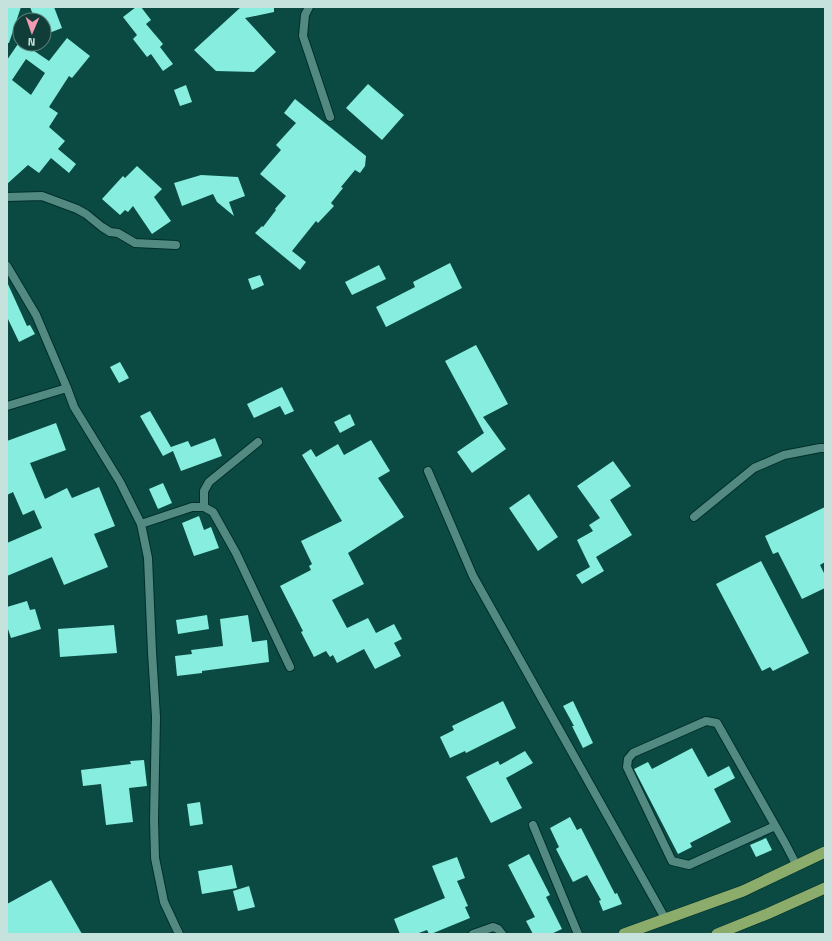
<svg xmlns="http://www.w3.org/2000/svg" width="832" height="941" font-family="'Titillium Web',sans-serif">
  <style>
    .building { fill: #87edde; fill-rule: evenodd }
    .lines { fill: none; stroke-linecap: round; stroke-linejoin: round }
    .service-casing { stroke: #002e29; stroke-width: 10 }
    .minor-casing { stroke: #002e29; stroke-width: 10 }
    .trunk-casing { stroke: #002e29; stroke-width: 12 }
    .service { stroke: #528a82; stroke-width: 8 }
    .minor { stroke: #528a82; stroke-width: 8 }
    .trunk { stroke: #8cac6c; stroke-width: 11 }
  </style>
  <rect width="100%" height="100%" fill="#0a4a43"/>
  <g class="building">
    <polygon points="7,7 21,7 9,43 7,43"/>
    <polygon points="30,7 54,7 62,28 44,35 44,20 35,20"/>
    <polygon points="136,7 141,7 151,20 146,24 163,44 160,47 173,64 163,71 151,54 147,57 133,39 137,35 123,17"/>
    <polygon points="241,7 274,7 274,12 245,18 276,52 254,72 216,71 194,50"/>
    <path d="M67,38L90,56L72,78L69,76L49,107L58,113L49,127L65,141L58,149L76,164L69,173L51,158L39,173L28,165L7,184V60L20,41V44H24L49,61ZM26,59L45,73L31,95L12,80Z"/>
    <polygon points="368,84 404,115 382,140 346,108"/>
    <polygon points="186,85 192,102 180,106 174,90"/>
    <polygon points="295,99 366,156 365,166 360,173 355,170 341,187 343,188 331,203 334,206 318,223 316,221 292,251 306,262 300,270 255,233 262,226 263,227 276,210 275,209 286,196 260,174 281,150 276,145 296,123 284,113"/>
    <polygon points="137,166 162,189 154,197 171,221 152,234 133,206 128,212 125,210 120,215 102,199 123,176 125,178"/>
    <polygon points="201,175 238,177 245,196 229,202 234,216 217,202 213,194 182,206 174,183"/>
    <polygon points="450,263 462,288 386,327 376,307 415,287 413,282"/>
    <polygon points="379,265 386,279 352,295 345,282"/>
    <polygon points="260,275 264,285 252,290 248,279"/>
    <polygon points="7,282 27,326 30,325 35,334 19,342 7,317"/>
    <polygon points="476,345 508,404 483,417 506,449 472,473 457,452 484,433 445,361"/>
    <polygon points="120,362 129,378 119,383 110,367"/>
    <polygon points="282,387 294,411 285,415 280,406 254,418 247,404"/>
    <polygon points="150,411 172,449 171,447 188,441 191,447 215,438 222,456 181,471 173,451 163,456 140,416"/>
    <polygon points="350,414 355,425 340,433 334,422"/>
    <polygon points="56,423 66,450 30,463 45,499 67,488 72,498 99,487 115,526 94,534 108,567 64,585 52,557 7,576 7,543 42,528 34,510 23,515 13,492 7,495 7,441"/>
    <polygon points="371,440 390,471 378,478 404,517 348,553 364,584 332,600 347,628 368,618 376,633 394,624 402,639 394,643 401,656 375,669 364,649 337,663 333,655 330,657 326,651 314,657 301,632 303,631 280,586 311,570 309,566 312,564 301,541 342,521 302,455 311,449 316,457 338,444 344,455"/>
    <polygon points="613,461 631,486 610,500 632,535 596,557 604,571 582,584 576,575 590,567 577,540 593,531 589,525 600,518 577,486"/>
    <polygon points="163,483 172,503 158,509 149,489"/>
    <polygon points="529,494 558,537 538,551 509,508"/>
    <polygon points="825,507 825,562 820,565 825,575 825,588 802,599 778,552 773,554 765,536"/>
    <polygon points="199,516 204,530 211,527 219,548 194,556 182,523"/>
    <polygon points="761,561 809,653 773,671 770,667 762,671 716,584"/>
    <polygon points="27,601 30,610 35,609 41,629 11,638 7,626 7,607"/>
    <polygon points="207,615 209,629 178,634 176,620"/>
    <polygon points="248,615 252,642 267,640 269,662 202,671 202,673 177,676 175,656 192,654 191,650 223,646 220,619"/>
    <polygon points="114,625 117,653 60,657 58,629"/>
    <polygon points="503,701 516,728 466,753 465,751 450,758 440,737 454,730 452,726"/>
    <polygon points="573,701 593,743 583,748 572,726 574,726 563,706"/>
    <polygon points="692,748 708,777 729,766 735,778 714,789 731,822 690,843 692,847 678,854 634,769 648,762 652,769"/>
    <polygon points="525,751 533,763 506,778 522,808 491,823 466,777 498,761 500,765"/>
    <polygon points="144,760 147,786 129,788 133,822 106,825 101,784 83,786 81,770 131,764 130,761"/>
    <polygon points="200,802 203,824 190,826 187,804"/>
    <polygon points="570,817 577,830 581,828 615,894 617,893 622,904 603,911 599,901 601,900 587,875 573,882 556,849 559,847 550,828"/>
    <polygon points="766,838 772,850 756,857 750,845"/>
    <polygon points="529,854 550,895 546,897 562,929 551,934 533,934 526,921 535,917 508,865"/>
    <polygon points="457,857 465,878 457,881 468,906 465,907 470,918 431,934 429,934 427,930 416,934 400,934 394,919 445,898 432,866"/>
    <polygon points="232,865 237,888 202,894 198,871"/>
    <polygon points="51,880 82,934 7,934 7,904"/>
    <polygon points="249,886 255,907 238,911 233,891"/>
  </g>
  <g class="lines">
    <g class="service-casing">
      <g id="service">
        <polyline points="309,7 305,15 303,36 330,117"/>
        <polyline points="775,826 689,865 672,861 627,767 628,759 633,753 706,721 717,723 785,843 797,866"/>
        <polyline points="473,934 493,927 498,929 502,934"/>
      </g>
    </g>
    <g class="minor-casing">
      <g id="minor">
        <polyline points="7,197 42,196 77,209 86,214 102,227 110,232 118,233 135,243 176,245"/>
        <polyline points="7,266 36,315 67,388"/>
        <polyline points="7,406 67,388 74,407 120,482 141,524 148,558 152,652 156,717 154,820 155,858 164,902 179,934"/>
        <polyline points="428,471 473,576 666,920"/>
        <polyline points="204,507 204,491 209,482 258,442"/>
        <polyline points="694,517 754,468 784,455 820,448 825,448"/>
        <polyline points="141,524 192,507 204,507 213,512 236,553 290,667"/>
        <polyline points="533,825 578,934"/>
      </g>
    </g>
    <g class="trunk-casing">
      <g id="trunk">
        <polyline points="624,934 743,891 825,852"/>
        <polyline points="717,934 767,914 825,888"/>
      </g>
    </g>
    <use href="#service" class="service"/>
    <use href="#minor" class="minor"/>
    <use href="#trunk" class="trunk"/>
  </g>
  <rect width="832" height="941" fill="none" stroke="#c6e2dd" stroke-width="16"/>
  <g transform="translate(32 32) rotate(182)"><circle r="19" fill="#113d38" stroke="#597f7a"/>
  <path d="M0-3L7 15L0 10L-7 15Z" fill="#f29aaf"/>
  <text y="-6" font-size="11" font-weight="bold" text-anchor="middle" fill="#c6e2dd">N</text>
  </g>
</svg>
